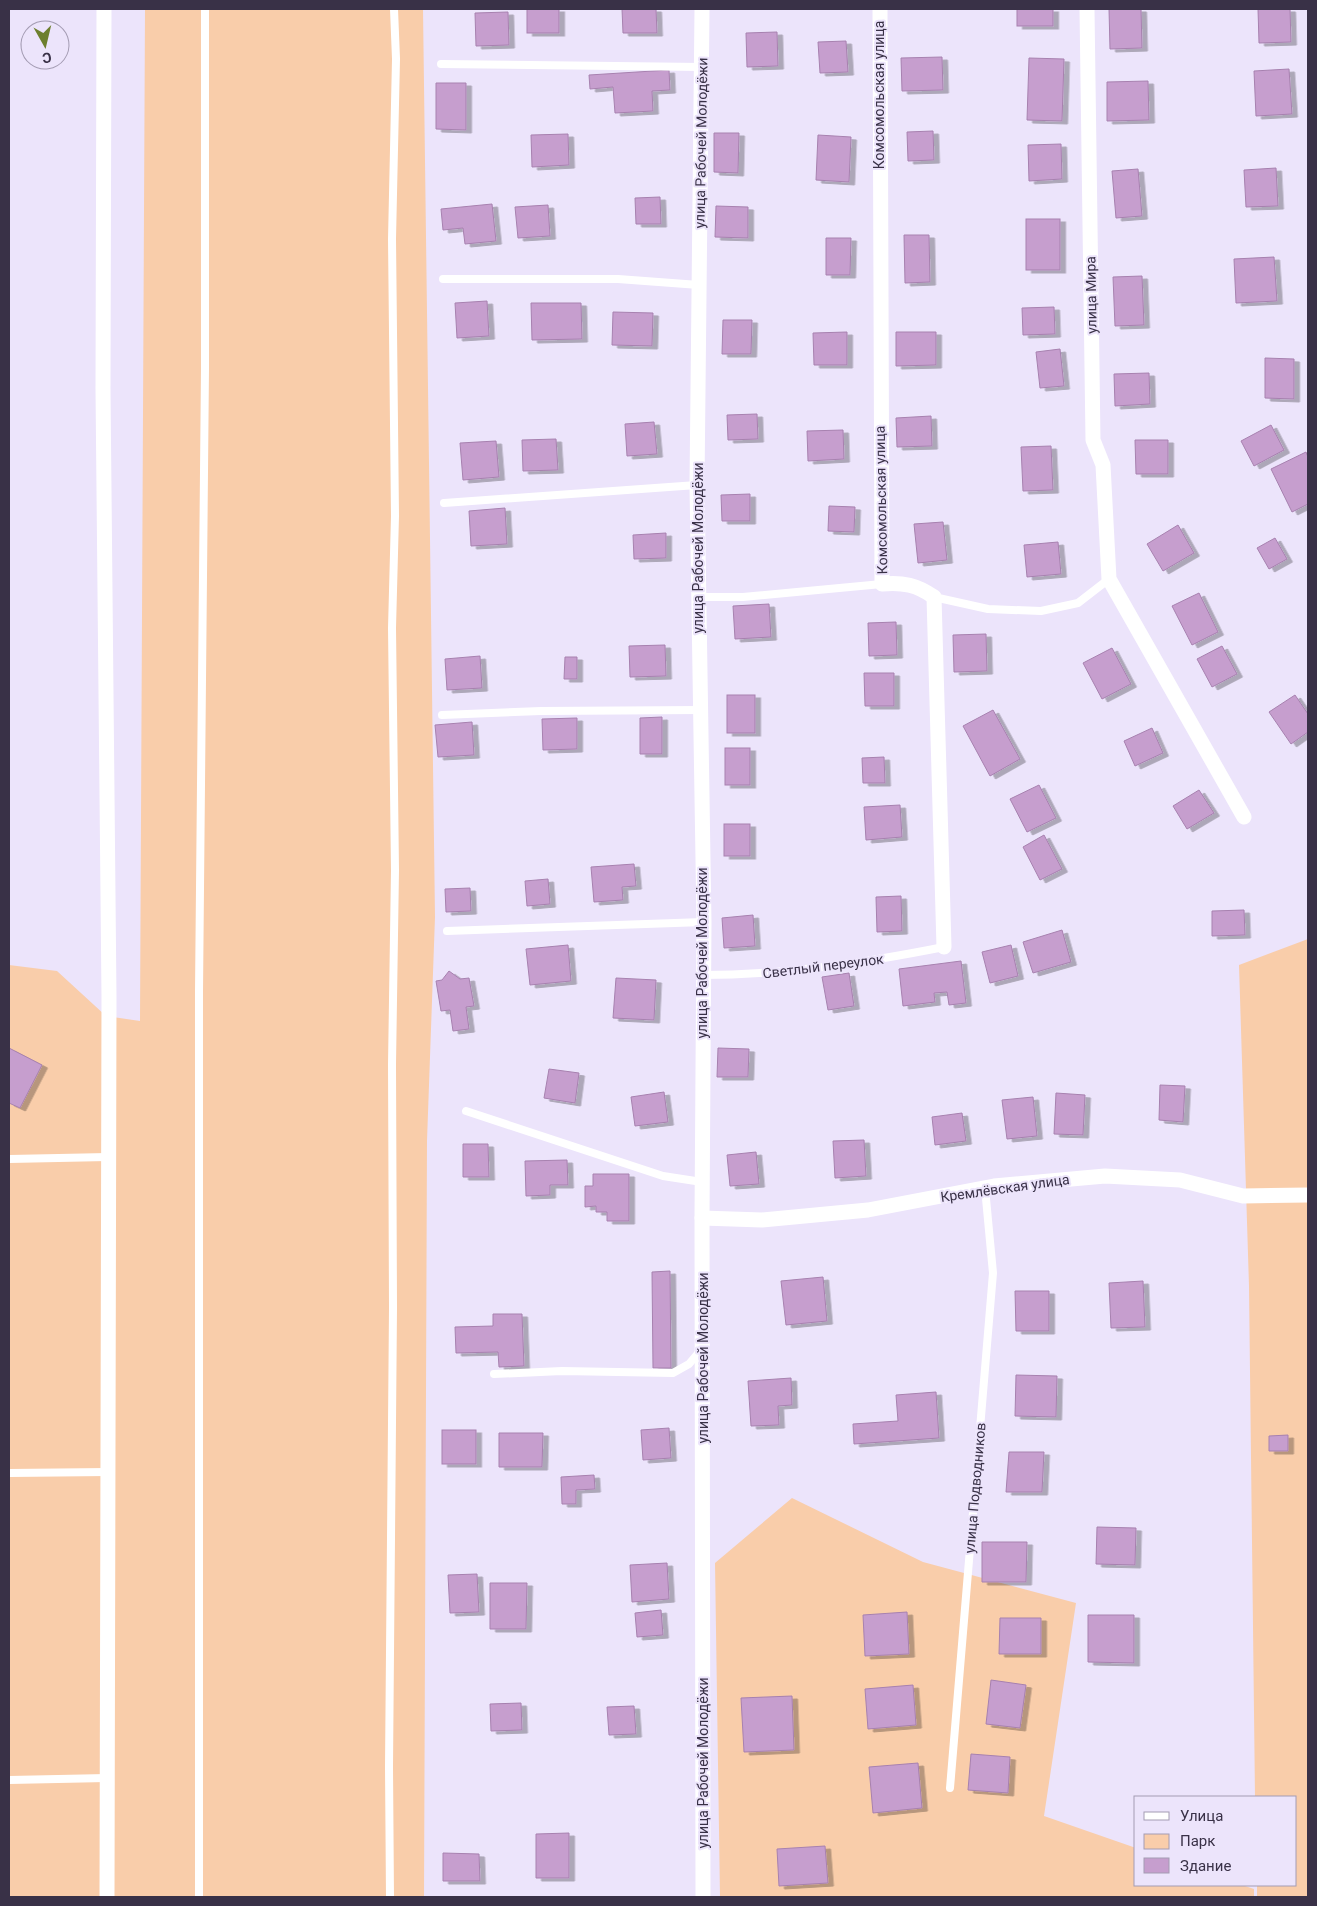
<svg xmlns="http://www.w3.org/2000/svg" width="1317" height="1906" font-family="Roboto,sans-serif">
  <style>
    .green { fill: #f9cdaa }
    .building { fill: #c69ece; stroke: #a781af; filter: url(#shadow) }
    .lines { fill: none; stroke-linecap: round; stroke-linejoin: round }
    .lane { stroke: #fff; stroke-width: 8 }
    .street { stroke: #fff; stroke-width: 15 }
    .labels { text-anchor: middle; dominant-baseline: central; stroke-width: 4; stroke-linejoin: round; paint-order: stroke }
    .street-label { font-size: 14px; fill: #393147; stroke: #ece4fb }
  </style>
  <defs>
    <filter id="shadow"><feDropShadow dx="5.5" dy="3" stdDeviation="0" flood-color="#0004"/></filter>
  </defs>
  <rect width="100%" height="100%" fill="#ece4fb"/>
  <g class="green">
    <polygon points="145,9 423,9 435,917 427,1141 424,1897 9,1897 9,965 57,971 106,1016 140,1021"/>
    <polygon points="1308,939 1308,1897 1257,1897 1257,1885 1296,1885 1296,1797 1255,1797 1249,1286 1239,965"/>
    <polygon points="792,1498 923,1562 1076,1603 1044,1816 1136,1848 1136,1885 1242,1885 1254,1889 1254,1897 720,1897 715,1563"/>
  </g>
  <g class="building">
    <rect x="527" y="9" width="32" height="24"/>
    <polygon points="622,9 656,9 657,33 623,33"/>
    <rect x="1017" y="9" width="36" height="17"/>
    <polygon points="1109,9 1141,9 1142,48 1110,49"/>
    <polygon points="1258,9 1290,9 1291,42 1259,43"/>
    <polygon points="508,12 509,45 476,46 475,13"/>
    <polygon points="777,32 778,66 747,67 746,33"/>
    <polygon points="846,41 848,72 820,73 818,42"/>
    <polygon points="942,57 943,90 902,91 901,58"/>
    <polygon points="1029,58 1064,59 1062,121 1027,120"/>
    <polygon points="1289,69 1292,114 1256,116 1254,71"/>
    <polygon points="669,70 670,90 652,91 653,111 615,113 613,87 590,89 589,75"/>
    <polygon points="1148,81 1149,120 1107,121 1107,82"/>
    <polygon points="436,83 466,83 466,130 436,129"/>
    <polygon points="933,131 934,160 908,161 907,132"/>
    <polygon points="714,133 739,133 738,173 714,172"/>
    <polygon points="568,134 569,165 532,167 531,135"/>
    <polygon points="818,135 851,137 849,182 816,180"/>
    <polygon points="1061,144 1062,179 1029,181 1028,145"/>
    <polygon points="1276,168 1278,206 1246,207 1244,170"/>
    <polygon points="1138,169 1142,216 1116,218 1112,171"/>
    <polygon points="660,197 661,224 636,224 635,198"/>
    <polygon points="492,204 496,241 465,244 463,228 443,230 441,209"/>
    <polygon points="548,205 550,236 518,238 515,207"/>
    <polygon points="716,206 748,207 748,238 715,237"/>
    <rect x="1026" y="219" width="34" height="51"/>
    <polygon points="904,235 929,235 930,282 905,283"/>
    <polygon points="826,238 851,238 850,275 826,275"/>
    <polygon points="1274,257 1277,301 1236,303 1234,259"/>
    <polygon points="1142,276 1144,325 1115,326 1113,277"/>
    <polygon points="487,301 489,336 457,338 455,303"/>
    <polygon points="531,303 581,303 582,339 532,340"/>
    <polygon points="1054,307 1055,334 1023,335 1022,308"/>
    <polygon points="613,312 653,313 652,346 612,345"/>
    <polygon points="723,320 752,320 751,354 722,354"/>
    <polygon points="847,332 847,365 814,365 813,333"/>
    <polygon points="896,332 936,332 936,365 896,366"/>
    <polygon points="1060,349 1064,386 1040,388 1036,352"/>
    <polygon points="1265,358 1294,359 1294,399 1265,398"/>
    <polygon points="1149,373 1150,404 1115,406 1114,374"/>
    <polygon points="757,414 758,439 728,440 727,415"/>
    <polygon points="931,416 932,446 897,447 896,418"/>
    <polygon points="654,422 657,454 627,456 625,424"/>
    <polygon points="1271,425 1284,450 1254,466 1241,441"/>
    <polygon points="843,430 844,459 808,461 807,431"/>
    <polygon points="556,439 558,470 523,471 522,440"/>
    <polygon points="1135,440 1168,440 1168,474 1136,474"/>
    <polygon points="496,441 499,477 463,480 460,443"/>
    <polygon points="1051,446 1053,490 1023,491 1021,447"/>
    <polygon points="1306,452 1308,457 1308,504 1292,512 1271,469"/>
    <polygon points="750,494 750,521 722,521 721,495"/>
    <polygon points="829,506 855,507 854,532 828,531"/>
    <polygon points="505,508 507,544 471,546 469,511"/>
    <polygon points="943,522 947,560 918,563 914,524"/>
    <polygon points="1178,525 1194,553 1163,571 1147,544"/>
    <polygon points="666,533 666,558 634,559 633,535"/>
    <polygon points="1275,538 1287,559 1269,569 1257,548"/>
    <polygon points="1058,542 1061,574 1027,577 1024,545"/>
    <polygon points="1199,593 1218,632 1192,645 1172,606"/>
    <polygon points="769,604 771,637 735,639 733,606"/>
    <polygon points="896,622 897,655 869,656 868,623"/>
    <polygon points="986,634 987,671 954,672 953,635"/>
    <polygon points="665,645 666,676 630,677 629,646"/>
    <polygon points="1222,646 1237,674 1212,687 1197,659"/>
    <polygon points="1112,648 1131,684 1102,699 1083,663"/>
    <polygon points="480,656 482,688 447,690 445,659"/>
    <polygon points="565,657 577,657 577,679 564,679"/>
    <polygon points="864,673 894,673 894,706 865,706"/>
    <rect x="727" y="695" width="28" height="38"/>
    <polygon points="1295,695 1308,714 1308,732 1291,744 1269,712"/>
    <polygon points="993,710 1020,759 990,776 963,726"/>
    <polygon points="662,717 662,754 640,754 640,718"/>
    <polygon points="577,718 577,749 543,750 542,719"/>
    <polygon points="472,722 474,755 438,757 435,725"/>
    <polygon points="1152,728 1163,753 1135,766 1124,741"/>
    <rect x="725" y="748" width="25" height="37"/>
    <polygon points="884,757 885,783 863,783 862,758"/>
    <polygon points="1039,785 1056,818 1027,832 1010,799"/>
    <polygon points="1199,790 1214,813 1187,829 1173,806"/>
    <polygon points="900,805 902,837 866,840 864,807"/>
    <rect x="724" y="824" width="26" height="32"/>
    <polygon points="1044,835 1062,869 1040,880 1023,847"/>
    <polygon points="634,864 636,886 622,887 623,900 594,902 591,867"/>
    <polygon points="548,879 550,904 527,906 525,881"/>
    <polygon points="470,888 471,911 446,912 445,889"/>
    <polygon points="901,896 902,931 877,932 876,897"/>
    <polygon points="1244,910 1245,935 1212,936 1212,911"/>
    <polygon points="753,915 755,946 724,948 722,918"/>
    <polygon points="1062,930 1071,962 1033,973 1023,942"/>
    <polygon points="568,945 571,981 530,985 526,949"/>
    <polygon points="1011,945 1018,976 990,983 982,952"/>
    <polygon points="961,961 966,1003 949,1005 947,992 934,993 935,1002 903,1006 899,969"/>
    <polygon points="449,971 460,979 469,978 474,1006 466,1007 469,1029 453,1031 450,1010 441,1011 436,981 442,980"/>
    <polygon points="849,973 854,1006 828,1010 822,977"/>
    <polygon points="616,978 656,980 654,1020 613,1018"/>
    <polygon points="9,1048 42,1065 20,1108 9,1103"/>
    <polygon points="718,1048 749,1049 748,1077 717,1077"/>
    <polygon points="549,1069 579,1073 575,1103 544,1098"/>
    <polygon points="1160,1085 1185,1086 1183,1122 1159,1120"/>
    <polygon points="664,1092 668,1122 635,1126 631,1097"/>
    <polygon points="1056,1093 1085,1095 1083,1135 1054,1134"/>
    <polygon points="1033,1097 1037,1136 1007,1139 1002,1100"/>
    <polygon points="962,1113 966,1141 935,1145 932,1117"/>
    <polygon points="864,1140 866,1176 835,1178 833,1141"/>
    <polygon points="463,1144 488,1144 489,1177 463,1177"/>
    <polygon points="756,1152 759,1184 730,1186 727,1155"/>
    <polygon points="567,1160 568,1185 550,1185 550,1195 526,1196 525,1161"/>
    <polygon points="593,1174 629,1174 629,1221 607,1221 607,1212 596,1212 596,1206 585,1207 585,1186 593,1186"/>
    <polygon points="670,1271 671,1368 653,1368 652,1272"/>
    <polygon points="823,1277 827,1321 786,1325 781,1281"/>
    <polygon points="1143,1281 1145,1327 1111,1328 1109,1283"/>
    <polygon points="1015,1291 1049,1291 1049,1331 1016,1331"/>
    <polygon points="493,1314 522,1314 524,1366 499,1367 498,1352 456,1353 455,1327 493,1326"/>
    <polygon points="1016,1375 1057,1376 1056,1417 1015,1416"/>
    <polygon points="791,1378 792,1405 778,1406 779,1425 751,1426 748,1381"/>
    <polygon points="936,1392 939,1438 854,1444 853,1424 898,1421 896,1395"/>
    <polygon points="669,1428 671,1458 643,1460 641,1430"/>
    <rect x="442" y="1430" width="34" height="34"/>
    <polygon points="499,1433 543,1433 542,1467 499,1467"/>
    <polygon points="1288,1435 1288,1451 1269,1451 1269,1436"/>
    <polygon points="1009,1452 1044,1452 1042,1492 1006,1492"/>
    <polygon points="594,1475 595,1489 576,1490 576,1504 562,1504 561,1477"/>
    <polygon points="1097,1527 1136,1528 1135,1565 1096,1564"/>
    <polygon points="982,1542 1027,1542 1026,1582 982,1582"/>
    <polygon points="667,1563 669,1599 632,1602 630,1565"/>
    <polygon points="477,1574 479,1612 450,1613 448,1575"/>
    <polygon points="490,1583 527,1583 526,1629 490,1629"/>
    <polygon points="661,1610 663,1635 637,1637 635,1613"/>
    <polygon points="907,1612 909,1654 865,1656 863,1615"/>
    <polygon points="1088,1615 1134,1615 1134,1663 1088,1662"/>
    <polygon points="1000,1618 1041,1618 1041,1654 999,1654"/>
    <polygon points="991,1680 1026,1685 1020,1728 986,1724"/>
    <polygon points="913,1685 916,1725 868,1729 865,1689"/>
    <polygon points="792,1696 794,1750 744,1752 741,1698"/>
    <polygon points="521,1703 522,1730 491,1731 490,1704"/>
    <polygon points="634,1706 636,1734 609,1735 607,1707"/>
    <polygon points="971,1754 1010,1757 1008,1793 968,1790"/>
    <polygon points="918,1763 922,1808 873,1813 869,1767"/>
    <polygon points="569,1833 569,1878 536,1878 536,1834"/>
    <polygon points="825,1846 828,1883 779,1886 777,1849"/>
    <polygon points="443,1853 479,1854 480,1881 443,1881"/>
  </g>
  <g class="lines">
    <g class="lane">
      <polyline points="441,64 702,67"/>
      <polyline points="443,279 618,279 699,285"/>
      <polyline points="444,503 697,485"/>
      <polyline points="698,597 743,597 882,584"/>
      <polyline points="934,597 988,609 1041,611 1078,603 1109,579"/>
      <polyline points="442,715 541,711 700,710"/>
      <polyline points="447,931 704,922"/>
      <path d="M702,975C784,975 863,963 944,947"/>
      <polyline points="466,1111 663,1176 702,1182"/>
      <polyline points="9,1159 108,1157"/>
      <polyline points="494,1374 562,1371 673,1373 689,1364 700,1351"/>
      <polyline points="9,1473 108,1472"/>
      <polyline points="9,1780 107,1778"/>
      <polyline points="950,1788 993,1273 985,1188"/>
      <polyline points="199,1897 199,992 205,368 205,9"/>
      <polyline points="390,1897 389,1767 393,1308 392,1065 395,870 392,628 395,516 392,239 396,59 394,9"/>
    </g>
    <g class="street">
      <polyline points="104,9 103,389 109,997 107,1897"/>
      <polyline points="702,9 697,485 704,922 702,1218 703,1897"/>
      <path d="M880,9L882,584C903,582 917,585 934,597L944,947"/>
      <polyline points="1087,9 1093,440 1103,465 1109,579 1244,817"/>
      <polyline points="702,1218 762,1220 868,1210 994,1186 1105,1176 1180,1180 1243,1196 1308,1195"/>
    </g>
  </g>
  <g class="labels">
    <g class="street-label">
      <text transform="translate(879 95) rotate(-90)">Комсомольская улица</text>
      <text transform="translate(701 143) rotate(-89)">улица Рабочей Молодёжи</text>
      <text transform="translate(1091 295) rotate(-91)">улица Мира</text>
      <text transform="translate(881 500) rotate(-91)">Комсомольская улица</text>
      <text transform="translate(698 548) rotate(-90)">улица Рабочей Молодёжи</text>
      <text transform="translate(702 953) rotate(-90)">улица Рабочей Молодёжи</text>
      <text transform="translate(823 966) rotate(-7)">Светлый переулок</text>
      <text transform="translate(1005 1188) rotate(-8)">Кремлёвская улица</text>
      <text transform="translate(703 1358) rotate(-90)">улица Рабочей Молодёжи</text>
      <text transform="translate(975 1488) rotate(-85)">улица Подводников</text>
      <text transform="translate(703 1763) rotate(-90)">улица Рабочей Молодёжи</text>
    </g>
  </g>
  <rect width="1317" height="1906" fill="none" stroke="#393147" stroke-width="20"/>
  <rect x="1134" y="1796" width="162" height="90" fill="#ece4fb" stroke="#a49cb3"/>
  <rect x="1144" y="1812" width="25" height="8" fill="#ffffff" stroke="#a49cb3"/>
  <text x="1180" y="1821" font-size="15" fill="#393147">Улица</text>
  <rect x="1144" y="1834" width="25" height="15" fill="#f9cdaa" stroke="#a49cb3"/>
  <text x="1180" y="1846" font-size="15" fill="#393147">Парк</text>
  <rect x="1144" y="1858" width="25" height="15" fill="#c69ece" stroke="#a49cb3"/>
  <text x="1180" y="1871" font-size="15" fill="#393147">Здание</text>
  <g transform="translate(45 45) rotate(172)"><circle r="24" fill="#ece4fb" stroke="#a49cb3"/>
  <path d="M0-4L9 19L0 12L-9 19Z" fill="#6d7f2e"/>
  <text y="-8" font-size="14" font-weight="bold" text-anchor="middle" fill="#393147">С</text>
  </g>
</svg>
